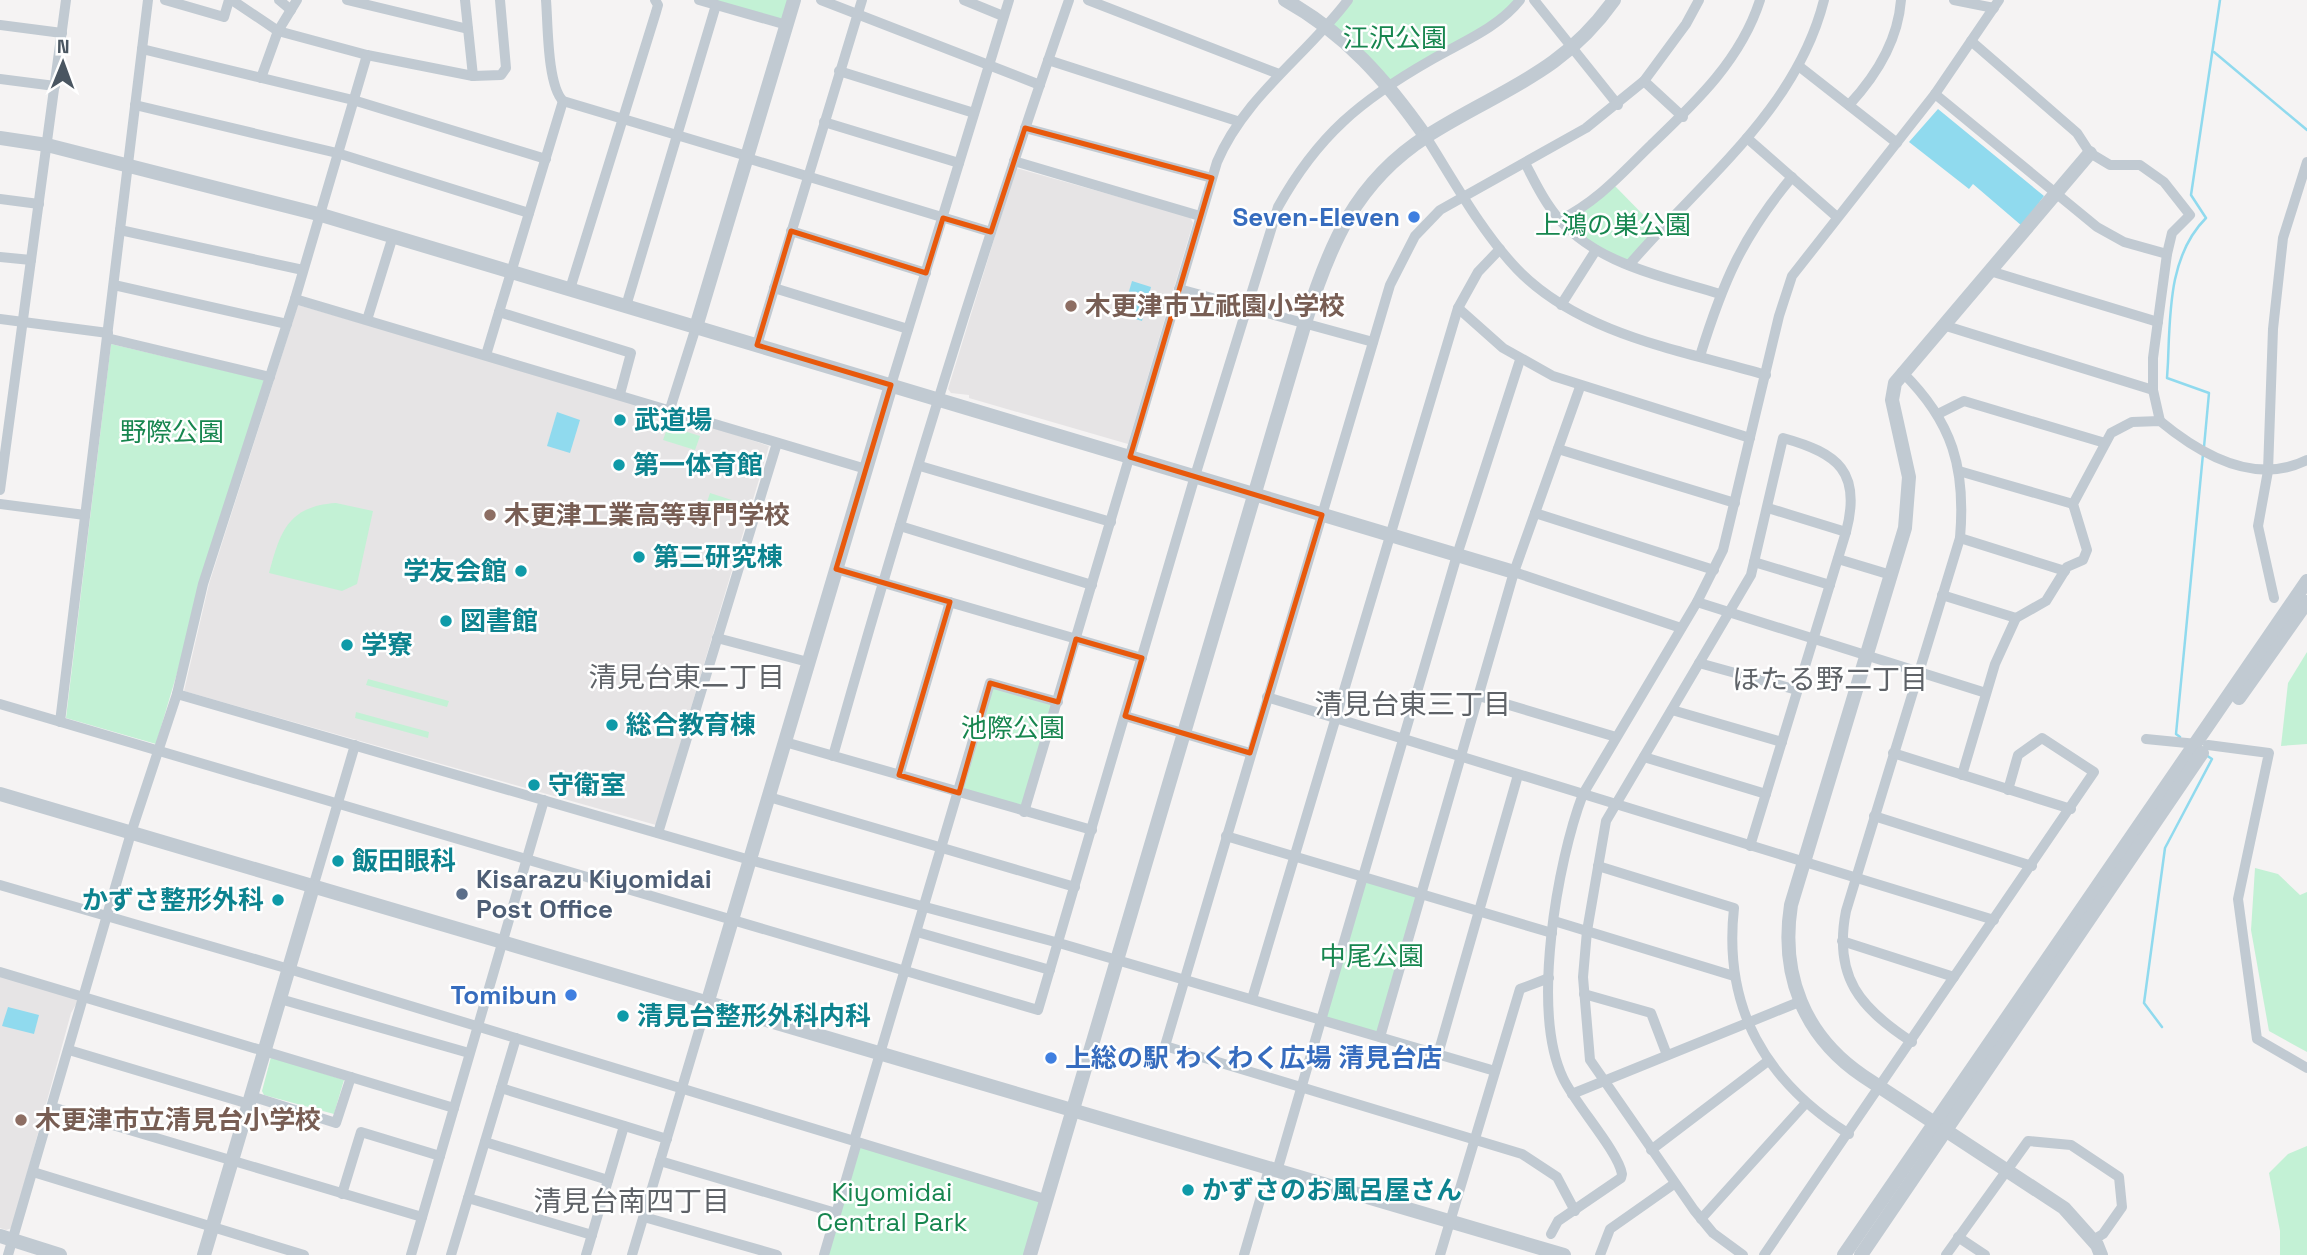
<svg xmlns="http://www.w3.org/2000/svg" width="2307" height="1255" font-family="'Space Grotesk','Noto Sans JP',sans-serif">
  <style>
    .education { fill: #e6e4e5 }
    .green { fill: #c3f1d5 }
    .water { fill: #90daee }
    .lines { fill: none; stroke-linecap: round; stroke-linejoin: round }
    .stream { stroke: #90daee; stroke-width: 2.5 }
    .minor { stroke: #c1cad2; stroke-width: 10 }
    .tertiary { stroke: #c1cad2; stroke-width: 14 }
    .marked { fill: none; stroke: #e8590c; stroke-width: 5; stroke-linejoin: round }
    .shop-dot { fill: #3f7fe0; stroke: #fff; stroke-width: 2.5 }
    .education-dot { fill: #8d6e63; stroke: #fff; stroke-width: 2.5 }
    .culture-dot { fill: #0f9aa8; stroke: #fff; stroke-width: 2.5 }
    .service-dot { fill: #5c6f8a; stroke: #fff; stroke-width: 2.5 }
    .labels { text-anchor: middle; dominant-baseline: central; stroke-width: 5; stroke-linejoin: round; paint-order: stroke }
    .park-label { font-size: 26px; fill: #17864f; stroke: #fff }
    .shop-label { font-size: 26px; font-weight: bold; fill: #366cbe; stroke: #fff; text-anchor: end }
    .education-label { font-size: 26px; font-weight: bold; fill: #785e54; stroke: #fff; text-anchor: start }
    .culture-label { font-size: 26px; font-weight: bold; fill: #0d838f; stroke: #fff; text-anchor: start }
    .service-label { font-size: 26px; font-weight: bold; fill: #4e5e75; stroke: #fff; text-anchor: start }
    .neighbourhood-label { font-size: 28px; fill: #5f6368; stroke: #fff }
  </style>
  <rect width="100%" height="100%" fill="#f5f3f3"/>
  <g class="education">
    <polygon points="1016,168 1190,217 1193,223 1128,444 969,398 969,395 951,393 948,389"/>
    <polygon points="298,305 663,411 769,446 656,825 184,691 209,584"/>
    <polygon points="0,975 79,999 71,1013 12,1228 6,1230 0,1228"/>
  </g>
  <g class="green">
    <polygon points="699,0 794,0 787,25"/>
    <polygon points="1348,0 1519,0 1505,16 1388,84 1327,28"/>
    <polygon points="1613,184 1658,230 1629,265 1600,252 1560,220"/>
    <polygon points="111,344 264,380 156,744 66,718"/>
    <polygon points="668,426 700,436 695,450 663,440"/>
    <polygon points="710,493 741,503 737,517 705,508"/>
    <path d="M336,503L373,511L357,584L342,591L269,573C280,532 288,506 336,503Z"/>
    <polygon points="2307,652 2307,744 2281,746 2288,683"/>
    <polygon points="368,679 449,701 447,707 366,685"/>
    <polygon points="990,683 1058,702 1024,812 959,793"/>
    <polygon points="356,712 429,732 428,738 355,718"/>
    <polygon points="2255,868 2278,874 2300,895 2307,892 2307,1052 2269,1031 2251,930"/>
    <polygon points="1363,876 1422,893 1380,1037 1321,1020"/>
    <polygon points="271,1057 344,1080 334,1114 264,1095 262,1091"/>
    <polygon points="2307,1146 2307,1255 2280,1255 2280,1231 2269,1173 2288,1154"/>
    <polygon points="860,1147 1040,1201 1026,1255 828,1255"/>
  </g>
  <g class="water">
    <polygon points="1938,109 2044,196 2022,226 1973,184 1969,189 1909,142"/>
    <polygon points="1132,281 1151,287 1142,321 1122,315"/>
    <polygon points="557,412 580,420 570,453 547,446"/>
    <polygon points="8,1007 39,1015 34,1034 2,1026"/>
  </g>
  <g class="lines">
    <g class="stream">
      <polyline points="2214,52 2307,130"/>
      <path d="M2204,447L2209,393L2167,378L2168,362C2170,312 2169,255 2206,218L2191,195L2220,0"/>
      <polyline points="2180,737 2176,734 2203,454"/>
      <polyline points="2162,1027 2144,1003 2165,848 2212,759 2206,755"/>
    </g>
    <g class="minor">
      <polyline points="165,0 224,17 229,0"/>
      <polyline points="232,0 278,31 367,55 473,76 501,75 506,68 500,0"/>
      <polyline points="279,0 291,10"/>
      <polyline points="347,0 468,29"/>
      <polyline points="465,0 473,76"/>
      <path d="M546,0C548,23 547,85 563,101L747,156"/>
      <polyline points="699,0 787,25"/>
      <polyline points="821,0 1040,85"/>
      <polyline points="964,0 1003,16"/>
      <polyline points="1088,0 1279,74"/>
      <polyline points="1534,0 1618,105"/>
      <polyline points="1954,0 1994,8"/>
      <polyline points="0,25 62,33"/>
      <polyline points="1971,41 2077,133 2090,153 2110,165 2140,165 2164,182 2190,215 2172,233 2167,254 2153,358 2153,390 2160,421"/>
      <polyline points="142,49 353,100 546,159"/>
      <polyline points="1048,60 1237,121"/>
      <polyline points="1800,67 1897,143"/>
      <polyline points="839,71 974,113"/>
      <polyline points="261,78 278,31 297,0"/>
      <polyline points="0,79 55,86"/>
      <polyline points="1644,81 1683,117"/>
      <polyline points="1935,94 2097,227 2124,242 2167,254"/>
      <polyline points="135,105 337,153 529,213"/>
      <path d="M1849,105C1876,76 1898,40 1901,0"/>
      <polyline points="824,122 959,163"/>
      <polyline points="1025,128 1212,178"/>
      <path d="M1426,137C1454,181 1481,231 1517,269C1581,335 1681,350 1766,375"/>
      <polyline points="1747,138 1837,217"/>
      <polyline points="747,158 991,232"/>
      <polyline points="1014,161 1200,216"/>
      <path d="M1525,163C1533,178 1541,196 1552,210C1589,263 1662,276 1720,294"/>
      <polyline points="0,199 39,204"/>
      <path d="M1560,220C1599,200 1620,175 1651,145C1695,103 1741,60 1760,0"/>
      <polyline points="120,230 303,270"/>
      <polyline points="791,231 926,273"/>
      <polyline points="0,257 31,260"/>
      <path d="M1629,265C1701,181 1796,111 1824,0"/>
      <polyline points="1990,271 2158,322"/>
      <polyline points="114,285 287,324"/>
      <polyline points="774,288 908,329"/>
      <polyline points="570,289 656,12 658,5 655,0"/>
      <polyline points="1179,289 1373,342"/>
      <polyline points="295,299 866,469"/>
      <polyline points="1561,305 1596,250"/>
      <polyline points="626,306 716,5"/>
      <polyline points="1458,308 1503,348 1553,376 1750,438"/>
      <polyline points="499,312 631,353 620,394"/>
      <polyline points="0,319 108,333"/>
      <polyline points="367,320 393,236"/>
      <polyline points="1943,325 2153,390"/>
      <polyline points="107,338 270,377"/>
      <polyline points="757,345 862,0"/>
      <polyline points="486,355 563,101"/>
      <path d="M1700,356C1723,282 1742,237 1792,177"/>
      <path d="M1902,372C1953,422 1966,469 1960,538L1846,911C1833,977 1860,1008 1912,1042"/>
      <polyline points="891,385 1009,0"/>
      <polyline points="670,409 696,327"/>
      <polyline points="1938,414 1964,401 2105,443"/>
      <polyline points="1558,449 1735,503"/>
      <polyline points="920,466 1111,522"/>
      <polyline points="1959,471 2073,504"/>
      <polyline points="0,490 66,0"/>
      <polyline points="0,504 85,515"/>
      <polyline points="1768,508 1846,532"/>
      <polyline points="1535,513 1714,570"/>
      <polyline points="900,526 1092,585"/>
      <polyline points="1960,538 2065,571"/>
      <polyline points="1838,559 1891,575"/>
      <polyline points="1754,562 1830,585"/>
      <polyline points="836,569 1142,658"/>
      <polyline points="1514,572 1681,628"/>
      <polyline points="1942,595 2016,618"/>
      <polyline points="2274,598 2258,526 2268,471 2273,329 2283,238 2307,162"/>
      <polyline points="1697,602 1986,693"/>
      <polyline points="717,638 808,662"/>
      <polyline points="1699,663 1797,690"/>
      <polyline points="177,694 203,584 295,299 367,55"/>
      <polyline points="1479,696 1616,737"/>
      <polyline points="1267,697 1994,920"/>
      <path d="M0,704L1038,1010L1195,476L1278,207C1318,135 1361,100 1431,60C1462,42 1498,28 1520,0"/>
      <polyline points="1672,710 1782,742"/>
      <polyline points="1125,716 1250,753"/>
      <polyline points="60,722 148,0"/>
      <polyline points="2146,739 2197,744"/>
      <polyline points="785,742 1092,830"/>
      <polyline points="2208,745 2269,753 2238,899 2257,1039 2307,1068"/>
      <polyline points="1893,753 2071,809"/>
      <path d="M833,756C905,502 982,249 1069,0"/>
      <polyline points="1644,757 1766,794"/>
      <polyline points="899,775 950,602"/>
      <path d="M1962,775L1995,664L2016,618L2046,601L2067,567L2083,560L2087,550L2073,504L2111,433L2132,422L2160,421C2201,455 2255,486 2307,460"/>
      <polyline points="769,797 1075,887"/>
      <path d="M1024,812L1217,162C1245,96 1306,56 1348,0"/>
      <polyline points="1874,816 2032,866"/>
      <polyline points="658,833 777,443"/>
      <polyline points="1226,836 1552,933"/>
      <path d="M1598,866L1734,908C1723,1008 1765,1081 1849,1134"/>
      <polyline points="0,885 289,969 1045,1199"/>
      <polyline points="313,887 355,745"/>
      <polyline points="1554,921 1734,976"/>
      <polyline points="917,932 1050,970"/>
      <polyline points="1842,941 1954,977"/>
      <polyline points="0,972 454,1108"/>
      <polyline points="1584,994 1651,1013 1667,1055"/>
      <polyline points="280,999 469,1053"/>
      <polyline points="1252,999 1458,308 1478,272 1500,249"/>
      <polyline points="1380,1037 1514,572 1580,387"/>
      <polyline points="69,1050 249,1104"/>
      <polyline points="1438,1054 1518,775"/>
      <polyline points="501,1088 667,1139"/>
      <polyline points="1572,1094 1799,1002"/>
      <polyline points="251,1096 336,1123 351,1077"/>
      <polyline points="52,1107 422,1217"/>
      <polyline points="854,1141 990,683 1058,702"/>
      <polyline points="485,1142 608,1180"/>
      <polyline points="1651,1150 1768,1061"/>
      <polyline points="660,1161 836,1213"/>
      <polyline points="1277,1171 1457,555 1520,360"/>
      <polyline points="33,1172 304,1255"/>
      <polyline points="342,1194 361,1132 440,1156"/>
      <polyline points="468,1198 592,1235"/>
      <polyline points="1575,1211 1557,1177 1522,1154 1165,1046 1390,285 1415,236 1440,210 1586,128 1644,81 1686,24 1699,0"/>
      <polyline points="644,1217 777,1255"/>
      <polyline points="1701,1219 1805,1104"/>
      <path d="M1551,1234L1558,1221L1621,1178L1622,1174C1618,1151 1575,1104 1563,1078C1531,1011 1557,862 1583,794L1697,602L1723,550L1779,316L1792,276L1935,94L1999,0"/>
      <polyline points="1958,1237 1985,1255"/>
      <polyline points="8,1255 131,833 177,694 750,860 1059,943 1495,1071"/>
      <polyline points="411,1255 544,800"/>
      <polyline points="451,1255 516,1038"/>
      <polyline points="586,1255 624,1126"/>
      <polyline points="632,1255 707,1004"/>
      <polyline points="824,1255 857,1142"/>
      <polyline points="1244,1255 1269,1169"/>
      <polyline points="1440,1255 1520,989 1549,978"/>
      <polyline points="1600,1255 1610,1229 1674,1184"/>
      <path d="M1743,1255L1713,1233L1694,1210L1590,1060L1583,977L1587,931L1606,821L1751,575L1783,438C1838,453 1862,472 1846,532L1750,846"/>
      <polyline points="1764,1255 2094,772 2042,738 2018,755 2008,790"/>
      <polyline points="1946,1255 2028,1141 2071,1145 2119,1177 2122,1207 2103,1234 2093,1240"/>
    </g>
    <g class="tertiary">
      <path d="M1285,0C1346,34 1386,80 1426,137"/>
      <polyline points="0,138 47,145 318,214 1514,572"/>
      <path d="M2090,153L1895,383L1892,400L1909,477L1905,528L1791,905C1780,975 1804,1036 1863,1076L2064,1208L2097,1245L2101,1255"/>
      <polyline points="696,327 794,0"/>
      <polyline points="2239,698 2307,602"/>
      <polyline points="0,794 1564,1255"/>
      <polyline points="707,1004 891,385"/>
      <polyline points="0,1236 60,1255"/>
      <polyline points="204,1255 313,887"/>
      <path d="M1030,1255L1305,323C1329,246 1355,182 1427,136C1499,90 1561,75 1614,0"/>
      <polyline points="1844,1255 2307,581"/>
      <polyline points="1861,1255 2202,753"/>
    </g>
  </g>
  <path class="marked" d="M1025,128L1212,178L1130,457L1322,515L1250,753L1125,716L1142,658L1076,639L1058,702L990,683L959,793L899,775L950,602L836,569L891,385L757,345L791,231L926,273L943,218L991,232Z"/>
  <g class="shop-dot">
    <circle cx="1414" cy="217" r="7"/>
    <circle cx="571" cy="995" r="7"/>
    <circle cx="1051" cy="1058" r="7"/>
  </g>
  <g class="education-dot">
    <circle cx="1071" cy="306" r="7"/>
    <circle cx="490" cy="515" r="7"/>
    <circle cx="21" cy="1120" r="7"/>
  </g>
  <g class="culture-dot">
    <circle cx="620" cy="420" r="7"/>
    <circle cx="619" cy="465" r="7"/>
    <circle cx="639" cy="557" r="7"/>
    <circle cx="521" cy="571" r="7"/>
    <circle cx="446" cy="621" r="7"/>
    <circle cx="347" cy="645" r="7"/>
    <circle cx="612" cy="725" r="7"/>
    <circle cx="534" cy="785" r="7"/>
    <circle cx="338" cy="861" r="7"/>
    <circle cx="278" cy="900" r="7"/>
    <circle cx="623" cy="1016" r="7"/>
    <circle cx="1188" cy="1190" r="7"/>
  </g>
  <circle class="service-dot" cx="462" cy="894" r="7"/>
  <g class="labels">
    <g class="park-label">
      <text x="1395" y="38">江沢公園</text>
      <text x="1613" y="225">上鴻の巣公園</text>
      <text x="172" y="432">野際公園</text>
      <text x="1013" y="728">池際公園</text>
      <text x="1372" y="956">中尾公園</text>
      <text x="892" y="1192">Kiyomidai<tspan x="892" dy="30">Central Park</tspan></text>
    </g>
    <g class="shop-label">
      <text x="1400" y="217">Seven-Eleven</text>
      <text x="557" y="995">Tomibun</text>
      <text x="1065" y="1058" text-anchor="start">上総の駅 わくわく広場 清見台店</text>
    </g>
    <g class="education-label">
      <text x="1085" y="306">木更津市立祇園小学校</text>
      <text x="504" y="515">木更津工業高等専門学校</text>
      <text x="35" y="1120">木更津市立清見台小学校</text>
    </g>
    <g class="culture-label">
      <text x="634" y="420">武道場</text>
      <text x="633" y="465">第一体育館</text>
      <text x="653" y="557">第三研究棟</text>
      <text x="507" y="571" text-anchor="end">学友会館</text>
      <text x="460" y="621">図書館</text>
      <text x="361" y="645">学寮</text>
      <text x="626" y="725">総合教育棟</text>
      <text x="548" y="785">守衛室</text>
      <text x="352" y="861">飯田眼科</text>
      <text x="264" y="900" text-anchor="end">かずさ整形外科</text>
      <text x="637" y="1016">清見台整形外科内科</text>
      <text x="1202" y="1190">かずさのお風呂屋さん</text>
    </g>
    <g class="service-label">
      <text x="476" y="879">Kisarazu Kiyomidai<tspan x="476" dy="30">Post Office</tspan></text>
    </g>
    <g class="neighbourhood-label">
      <text x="687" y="677">清見台東二丁目</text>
      <text x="1830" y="679">ほたる野二丁目</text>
      <text x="1413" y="704">清見台東三丁目</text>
      <text x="632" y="1201">清見台南四丁目</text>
    </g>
  </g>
  <g transform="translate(63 63) rotate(1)" stroke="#ffffff" stroke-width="5" paint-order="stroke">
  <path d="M0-5L12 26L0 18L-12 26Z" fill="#4a5661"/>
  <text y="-10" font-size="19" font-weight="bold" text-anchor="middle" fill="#4a5661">N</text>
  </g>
</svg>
